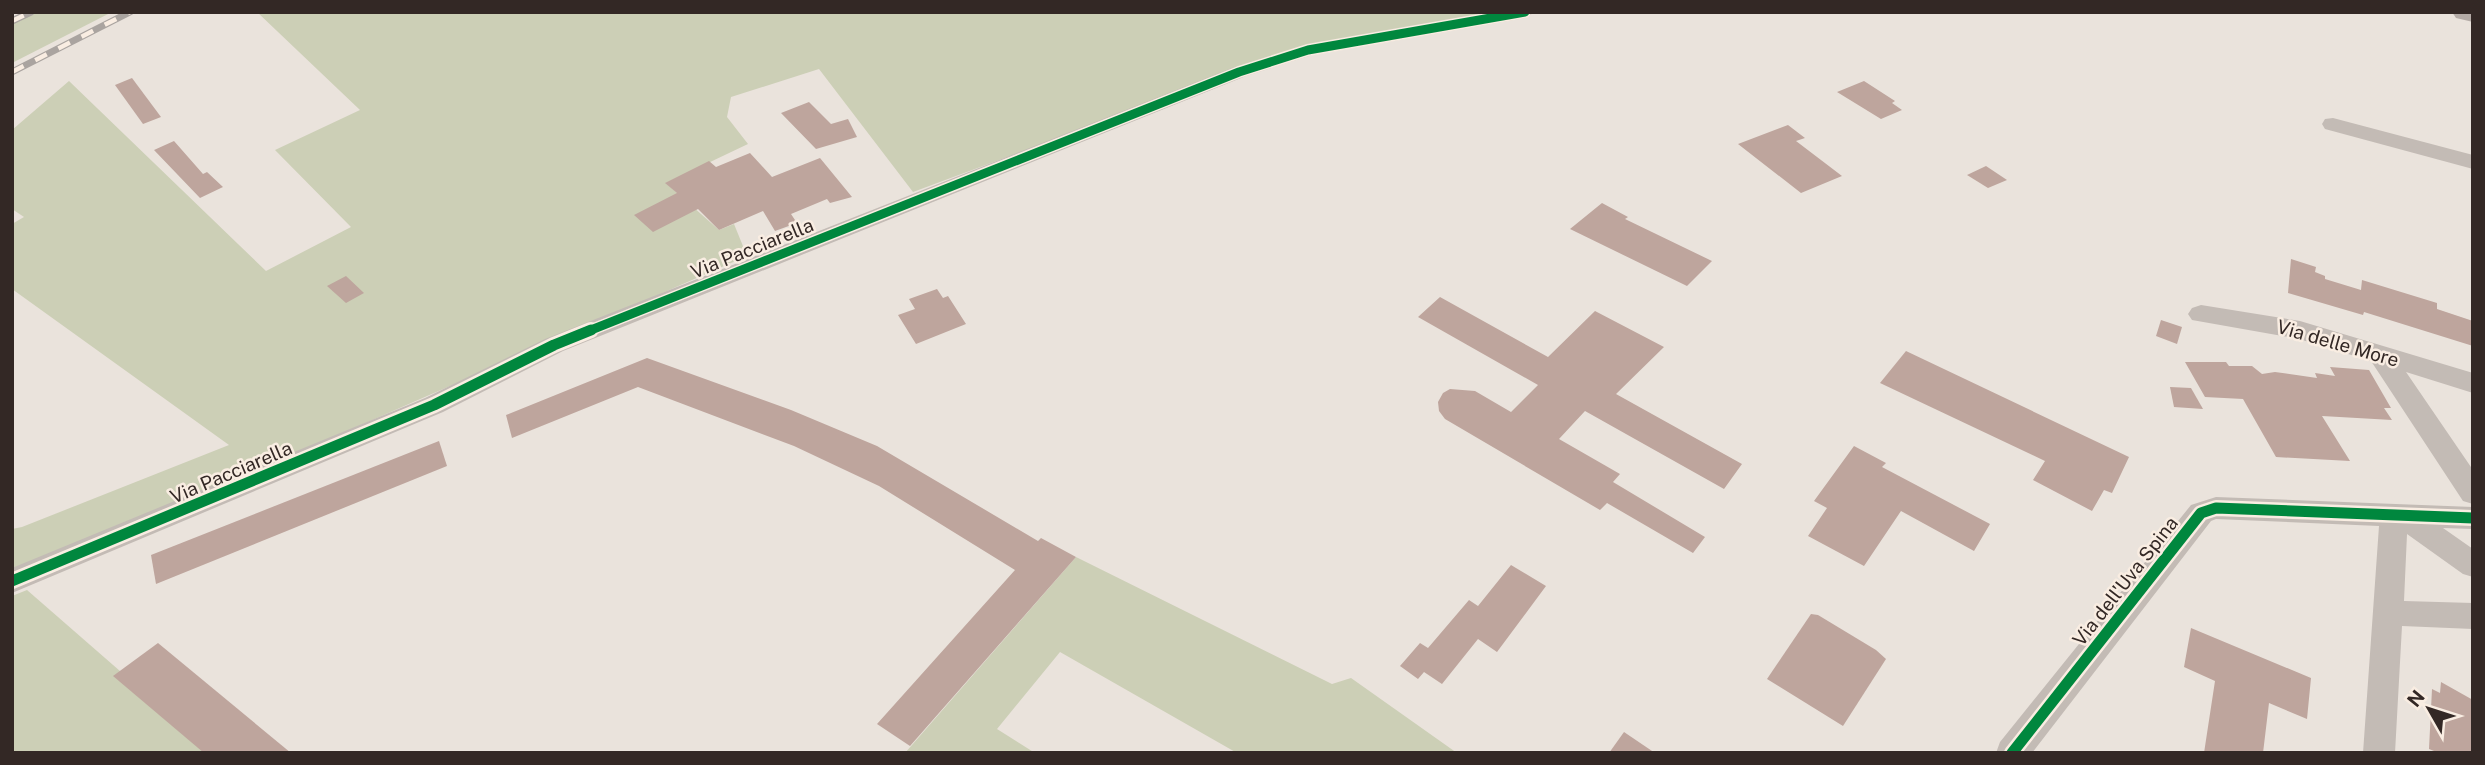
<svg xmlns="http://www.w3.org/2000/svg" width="2485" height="765" font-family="'Public Sans',sans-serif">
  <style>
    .green { fill: #cccfb6 }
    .building { fill: #bea59d }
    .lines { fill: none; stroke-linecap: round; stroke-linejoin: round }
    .minor { fill: #c3bbb5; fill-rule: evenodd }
    .secondary { fill: #b4aba6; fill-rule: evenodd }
    .rail-casing { stroke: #aaa4a0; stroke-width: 7 }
    .rail { stroke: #f9ede2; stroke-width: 4.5; stroke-dasharray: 13; stroke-linecap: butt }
    .cycleway-far1-casing { stroke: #f9ede2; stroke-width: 12 }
    .cycleway-casing { stroke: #f9ede2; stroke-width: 16 }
    .cycleway-far1 { stroke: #00873e; stroke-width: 9 }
    .cycleway { stroke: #00873e; stroke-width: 11 }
    .labels { text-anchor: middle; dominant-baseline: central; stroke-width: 5; stroke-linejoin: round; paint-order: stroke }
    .street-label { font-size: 19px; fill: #332825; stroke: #f9ede2 }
  </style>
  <rect width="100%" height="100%" fill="#eae3dc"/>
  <g class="green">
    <polygon points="38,12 112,12 12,63 12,24"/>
    <polygon points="257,12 1493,12 1297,49 913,192 819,69 731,97 727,117 748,144 666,183 719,230 734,224 747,256 132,525 12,572 12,529 22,527 229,445 12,289 12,224 24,217 12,209 12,130 69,81 266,271 351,227 275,150 360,110"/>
    <polygon points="1076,557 1332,684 1351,678 1457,753 1237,753 1060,652 997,729 1035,753 905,753"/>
    <polygon points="27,590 214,753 12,753 12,596"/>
  </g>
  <g class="building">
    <polygon points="132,78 161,117 143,124 115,85"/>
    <polygon points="1864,81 1895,101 1892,103 1902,110 1881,119 1837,92"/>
    <polygon points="809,102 831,124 848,119 857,137 816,149 781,113"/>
    <polygon points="1788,125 1805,138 1796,141 1842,176 1801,193 1738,144"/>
    <polygon points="174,141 203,174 207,172 223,187 200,198 154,150"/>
    <polygon points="750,153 772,177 820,158 852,197 830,203 827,199 791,214 797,223 775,231 763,211 719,230 698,209 653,232 634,215 677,193 665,183 709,161 716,167"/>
    <polygon points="1986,166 2007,180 1988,188 1967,175"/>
    <polygon points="1602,203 1628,217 1625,219 1712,261 1687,286 1570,229"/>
    <polygon points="2291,259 2316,267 2315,272 2325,276 2325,279 2361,290 2362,280 2437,303 2437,309 2473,321 2473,346 2364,312 2363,315 2288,293"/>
    <polygon points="346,276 364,293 346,303 327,286"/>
    <polygon points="937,289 943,298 948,296 966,324 916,344 898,315 915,309 909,299"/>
    <polygon points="1440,297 1548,357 1595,311 1664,347 1616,394 1742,464 1724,489 1585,411 1559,439 1620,474 1613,482 1705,537 1693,553 1607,503 1600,510 1445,419 1439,411 1438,402 1443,393 1450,389 1475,391 1511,412 1538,385 1418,317"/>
    <polygon points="2161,320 2182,327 2177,344 2156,336"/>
    <polygon points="1906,351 2129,457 2112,493 2104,490 2092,511 2033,480 2045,461 1880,383"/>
    <polygon points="647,358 791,410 877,446 1038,541 1041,538 1076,557 910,746 877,724 1015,570 879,486 794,446 638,387 512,438 506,415"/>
    <polygon points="2185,362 2226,362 2229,366 2252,366 2262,374 2275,372 2317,378 2315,373 2335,376 2330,367 2369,370 2391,408 2384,408 2392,420 2322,416 2350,461 2276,457 2243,399 2205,397"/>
    <polygon points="2170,387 2191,388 2203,409 2174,407"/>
    <polygon points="439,441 447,466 156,584 151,555"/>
    <polygon points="1854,446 1886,463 1882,467 1990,524 1974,551 1901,511 1864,566 1808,536 1827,508 1814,501"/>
    <polygon points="1511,565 1546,586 1497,652 1478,639 1442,684 1424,672 1418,679 1400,666 1420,643 1428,648 1469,600 1478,606"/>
    <polygon points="1811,614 1818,615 1876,650 1886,659 1843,726 1767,679"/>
    <polygon points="2191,628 2311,678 2307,719 2269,703 2263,753 2204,753 2215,681 2184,667"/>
    <polygon points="158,643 291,753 204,753 113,676"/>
    <polygon points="2441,682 2473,700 2473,753 2439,753 2429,749 2432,689 2440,693"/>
    <polygon points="1624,732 1655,753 1609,753"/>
  </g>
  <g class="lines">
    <g class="minor">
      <polygon points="1490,12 1535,12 1525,18 1312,55 1246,76 563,351 443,412 12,593 12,568 425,398 545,339 1232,68 1308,44"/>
      <polygon points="2333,118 2473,155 2473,169 2325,129 2322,124 2325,119"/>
      <polygon points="2201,305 2300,321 2473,373 2473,393 2406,372 2473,470 2473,504 2463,501 2371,361 2299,339 2192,320 2188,314 2192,308"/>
      <polygon points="2216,497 2473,507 2473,529 2443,528 2473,549 2473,577 2463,574 2407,534 2404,601 2473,603 2473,629 2402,626 2395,753 2363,753 2379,526 2216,519 2211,521 2032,753 1996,753 2000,742 2191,505"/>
    </g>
    <polygon class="secondary" points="2452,12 2473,12 2473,22 2456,18"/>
    <g class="rail-casing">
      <g id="rail">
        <polyline points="12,21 31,12"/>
        <polyline points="12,72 130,12"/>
      </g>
    </g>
    <use href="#rail" class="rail"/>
    <g class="cycleway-far1-casing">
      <polyline id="cycleway-far1" points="586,332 1239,72 1308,50 1525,12"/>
    </g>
    <g class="cycleway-casing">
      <g id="cycleway">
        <polyline points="12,581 434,405 554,345 591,330"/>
        <polyline points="2012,753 2201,513 2216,508 2473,518"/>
      </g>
    </g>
    <use href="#cycleway-far1" class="cycleway-far1"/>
    <use href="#cycleway" class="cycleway"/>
  </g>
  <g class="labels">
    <g class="street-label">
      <text transform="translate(752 248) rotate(-22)">Via Pacciarella</text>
      <text transform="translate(2338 343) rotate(16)">Via delle More</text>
      <text transform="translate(231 472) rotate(-23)">Via Pacciarella</text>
      <text transform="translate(2125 581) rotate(-52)">Via dell'Uva Spina</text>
    </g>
  </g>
  <rect width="2485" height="765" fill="none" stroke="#332825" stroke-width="28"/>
  <g transform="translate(2429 709) rotate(309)" stroke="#f9ede2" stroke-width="5" paint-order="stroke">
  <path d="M0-5L12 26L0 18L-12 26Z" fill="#332825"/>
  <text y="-10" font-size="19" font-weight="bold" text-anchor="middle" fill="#332825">N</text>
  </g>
</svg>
